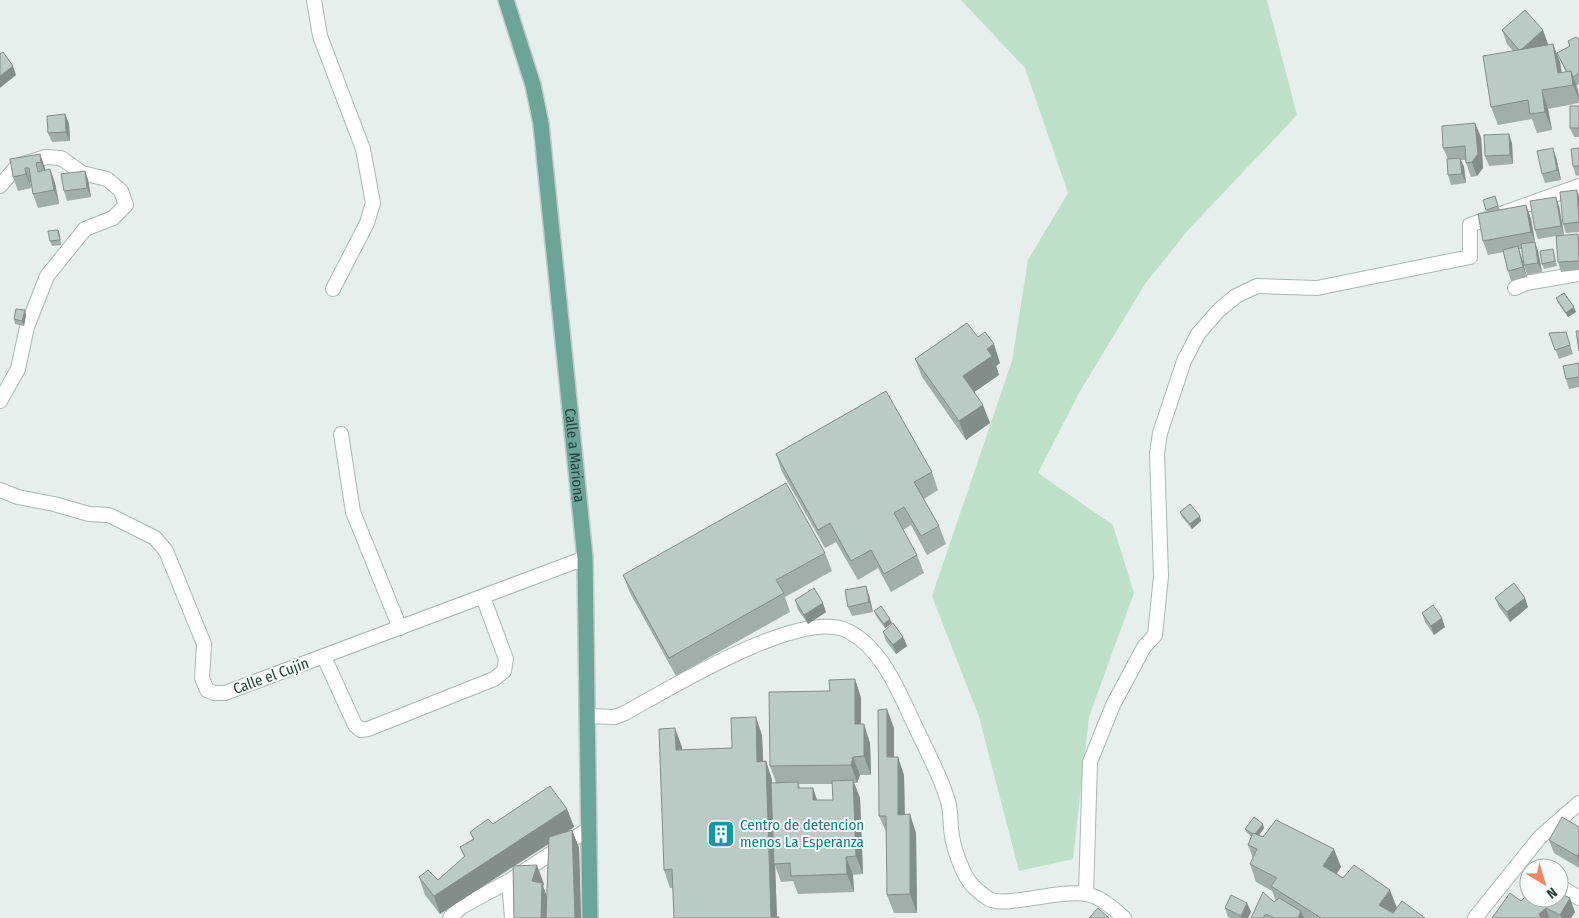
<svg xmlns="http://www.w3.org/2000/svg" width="1579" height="918" font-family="'Fira Sans Condensed',sans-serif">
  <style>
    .green { fill: #bfe0c8 }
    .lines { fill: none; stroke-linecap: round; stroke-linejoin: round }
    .minor-casing { stroke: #a8b8b2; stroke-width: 16 }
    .major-casing { stroke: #c2cac8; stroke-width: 18 }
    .minor { stroke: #fff; stroke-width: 14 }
    .major { stroke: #6aa596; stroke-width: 15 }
    .wall { fill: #a1aea9; fill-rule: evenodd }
    .shaded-wall { fill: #838d89 }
    .building { fill: #bbcac4; stroke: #838d89 }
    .labels { text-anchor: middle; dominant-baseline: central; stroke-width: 4; stroke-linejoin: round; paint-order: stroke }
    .street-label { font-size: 15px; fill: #24423a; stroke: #f7fbf9 }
    .culture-label { font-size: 15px; fill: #0d838f; stroke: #f7fbf9; text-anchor: start }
  </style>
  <rect width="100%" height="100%" fill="#e6efeb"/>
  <polygon class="green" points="961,0 1267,0 1297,115 1189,229 1145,284 1079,393 1038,473 1113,525 1134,593 1089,717 1073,859 1019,871 979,717 932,596 1012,361 1028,260 1068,193 1025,68"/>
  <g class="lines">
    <g class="minor-casing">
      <g id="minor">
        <polyline points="314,0 320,36 363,149 373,203 367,223 333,289"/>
        <polyline points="0,186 17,166 46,157 61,158 82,173 107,179 121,191 126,205 113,218 85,229 47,276 27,327 18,369 0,401"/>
        <polyline points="1515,288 1526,283 1579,274"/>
        <polyline points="341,434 353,512 400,628"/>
        <polyline points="0,490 18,497 54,504 89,514 109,515 155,538 166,551 204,644 202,678 207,690 214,693 225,693 585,558"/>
        <polyline points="324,657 355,725 361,730 368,729 494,679 504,671 506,659 483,597"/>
        <path d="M588,716L615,717L625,713C669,689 801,607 848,631C885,650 901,698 918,732C928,754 940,775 947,798C951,808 950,818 951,828C952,844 962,876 974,887C978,891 984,896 989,899C1006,908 1060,889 1086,894C1101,897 1113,908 1124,918"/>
        <polyline points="509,881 512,918"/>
        <polyline points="1559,886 1579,898"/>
        <polyline points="1086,894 1090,762 1113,705 1144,647 1155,635 1161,576 1157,453 1160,433 1184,361 1198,334 1219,310 1236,296 1257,286 1317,288 1470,257 1470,225 1579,186"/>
        <polyline points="450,918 461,907 509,881 587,830"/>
        <polyline points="1475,918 1540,837 1579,803"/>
      </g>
    </g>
    <g class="major-casing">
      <g id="major">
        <path id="s1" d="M506,0L533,85L541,124L585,558L590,918"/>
      </g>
    </g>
    <use href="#minor" class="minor"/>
    <use href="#major" class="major"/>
  </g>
  <g class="wall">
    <polygon points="1502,30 1548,44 1548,45 1553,44 1560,62 1561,73 1566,72 1561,62 1557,53 1570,46 1568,41 1579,39 1579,84 1576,86 1579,96 1579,103 1548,109 1552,130 1537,133 1532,119 1498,125 1491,107 1513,51 1507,44"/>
    <polygon points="1579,106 1579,137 1574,137 1570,128"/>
    <polygon points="65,114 69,124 70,141 52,142 48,133"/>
    <polygon points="1481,137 1483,168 1477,176 1471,177 1466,163 1466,160 1461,160 1464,167 1466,183 1451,185 1448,175 1448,159 1443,148"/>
    <polygon points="1512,143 1513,164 1489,166 1485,156"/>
    <polygon points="1579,148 1579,175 1576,176 1573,166"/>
    <polygon points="40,154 45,170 50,169 55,183 59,204 38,208 33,194 31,182 30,182 31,188 18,191 13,177"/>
    <polygon points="1556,157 1561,180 1545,183 1542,174"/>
    <polygon points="85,171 88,180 91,197 67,201 64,191"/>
    <polygon points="1495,196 1500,210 1526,205 1531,219 1535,242 1538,251 1542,272 1527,275 1524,265 1522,249 1519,249 1527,277 1511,281 1508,271 1503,252 1488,255 1483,241 1487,213 1483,200"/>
    <polygon points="1579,196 1579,232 1566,233 1563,224"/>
    <polygon points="1559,206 1564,235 1579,236 1579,270 1561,272 1558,262 1556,236 1538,239 1535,230"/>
    <polygon points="58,230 60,234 61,245 52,246 50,241"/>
    <polygon points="1553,249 1557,266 1544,269 1542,264"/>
    <polygon points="1556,298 1576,312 1568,317 1558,303"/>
    <polygon points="26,315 24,326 15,324 14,319"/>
    <polygon points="1549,333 1569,341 1573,354 1559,359"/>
    <polygon points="978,337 1000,363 996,366 999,375 974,392 990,423 966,440 922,377 915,359"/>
    <polygon points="1579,363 1579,387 1569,389 1566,379"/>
    <polygon points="776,454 932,472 938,490 924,499 939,526 946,544 927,555 911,525 903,530 917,555 924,573 891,592 878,568 858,580 836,542 825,548 782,472"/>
    <polygon points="1180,512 1201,521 1192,529 1182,517"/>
    <polygon points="825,553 832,571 785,597 790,612 676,676 630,593 623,575"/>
    <polygon points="869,595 873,612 852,616 848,607"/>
    <polygon points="1495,598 1528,607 1510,622 1499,607"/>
    <polygon points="795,600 826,612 808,624 798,610"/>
    <polygon points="874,611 892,623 885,628 876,616"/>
    <polygon points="1422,613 1445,627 1434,635 1425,622"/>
    <polygon points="883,632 903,637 907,646 896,654 886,641"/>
    <path d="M855,679L861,698V724L870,743L871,775H860L857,783H854L860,798L863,874L853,875L854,892L798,894L793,881L781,882L775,865L777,917L779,918L673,888H670L664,870L682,747V750L732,748L762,735L763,762L766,761L772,780V783H776L770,766L830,691ZM799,784H832L833,800H817L813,788H800Z"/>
    <polygon points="894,728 894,757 904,775 905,815 916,833 917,913 894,913 887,895 887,834 879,816"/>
    <path d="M567,809L574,827L568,831L572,830L579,848L581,918H514L513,867L440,914L425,895L419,877L438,880L464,857L460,847L473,839L470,832L493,824ZM549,844L547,897L543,886L544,884L515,866Z"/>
    <polygon points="1579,827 1579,868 1554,853 1549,840"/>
    <polygon points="1264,828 1259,836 1341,867 1337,874 1397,908 1425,918 1251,918 1276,901 1272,891 1256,882 1250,864 1253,858 1248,845 1252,837 1247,833 1245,829"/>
    <polygon points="1559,889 1561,894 1575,912 1571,918 1492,918 1521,901 1559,898"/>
    <polygon points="1247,903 1251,912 1248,918 1230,918 1228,917 1225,908"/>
  </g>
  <g class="shaded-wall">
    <polygon points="1543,30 1548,44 1525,64 1520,51"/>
    <polygon points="1553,44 1560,62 1564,86 1558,73"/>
    <polygon points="13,66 16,75 0,88 0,76"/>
    <polygon points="1571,71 1578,90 1579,100 1573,85"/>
    <polygon points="1542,90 1548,109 1552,130 1545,112"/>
    <polygon points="65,114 69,124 70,141 66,132"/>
    <polygon points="1475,123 1481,137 1483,168 1477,176 1472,162"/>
    <polygon points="1509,134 1512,143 1513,164 1510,155"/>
    <polygon points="1553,148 1556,157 1561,180 1557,170"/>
    <polygon points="40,154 45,168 46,176 41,162"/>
    <polygon points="1460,158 1464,167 1466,183 1462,174"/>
    <polygon points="25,168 30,182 31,188 26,174"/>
    <polygon points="50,169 55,183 59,204 54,190"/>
    <polygon points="85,171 88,180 91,197 87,188"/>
    <polygon points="1577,190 1579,196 1579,214"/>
    <polygon points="1556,197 1559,206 1564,235 1561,226"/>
    <polygon points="1526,205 1531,219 1535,242 1538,251 1542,272 1538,263 1536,245 1531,232"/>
    <polygon points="1518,246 1521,255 1527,277 1523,267"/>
    <polygon points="1574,307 1576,312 1568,317 1566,313"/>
    <polygon points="25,310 26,315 24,326 22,321"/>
    <polygon points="994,344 1000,363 996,366 999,375 970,395 963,376 987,349"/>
    <polygon points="983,405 990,423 966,440 959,421"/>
    <polygon points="1200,516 1201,521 1192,529 1190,524"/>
    <polygon points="866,586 869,595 873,612 869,602"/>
    <polygon points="1525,598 1528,607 1510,622 1507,612"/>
    <polygon points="823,603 826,612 808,624 804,615"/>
    <polygon points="1442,618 1445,627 1434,635 1431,626"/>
    <polygon points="890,619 892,623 885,628 884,624"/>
    <polygon points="903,637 907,646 896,654 893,645"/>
    <polygon points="855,679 861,698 861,743 855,724"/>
    <polygon points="887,709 894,728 894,775 887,757"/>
    <polygon points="756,717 762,735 764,780 757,762"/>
    <polygon points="864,724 870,743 871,775 864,756"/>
    <polygon points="675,728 682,747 683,768 676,750"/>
    <polygon points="853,757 860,775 857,783 851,765"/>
    <polygon points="898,757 904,775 905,833 898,815"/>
    <polygon points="766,761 772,780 777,918 771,918"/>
    <polygon points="853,780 860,798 863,874 856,856"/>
    <polygon points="813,788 819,806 813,800"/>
    <polygon points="567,809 574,827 440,914 434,896"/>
    <polygon points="910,814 916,833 917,913 910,894"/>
    <polygon points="1263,824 1264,828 1255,840 1254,835"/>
    <polygon points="572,830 579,848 581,918 575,918"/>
    <polygon points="1334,849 1341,867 1330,884 1323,866"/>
    <polygon points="1579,853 1579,863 1577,856"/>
    <polygon points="846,857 853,875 854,892 847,874"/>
    <polygon points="537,865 544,884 543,886 549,902 548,918 541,918 532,881"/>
    <polygon points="1390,890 1397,908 1389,918 1379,905"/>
    <polygon points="1570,898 1575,912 1571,918 1562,918 1560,915"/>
    <polygon points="1247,903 1251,912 1248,918 1242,918 1241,916"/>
    <polygon points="1546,908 1549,918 1540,918 1539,914"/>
    <polygon points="1301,911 1304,918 1298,918"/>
  </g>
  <g class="building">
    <polygon points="1525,10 1543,30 1522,49 1519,50 1502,30"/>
    <polygon points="1576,37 1579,39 1579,73 1573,77 1571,71 1567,72 1557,53 1570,46 1568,41"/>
    <polygon points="1553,44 1558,73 1571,71 1573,85 1542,90 1545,112 1530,114 1528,100 1491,107 1483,56"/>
    <polygon points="3,52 13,66 0,76 0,54"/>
    <rect x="1570" y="106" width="9" height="22"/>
    <polygon points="65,114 66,132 48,133 47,116"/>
    <polygon points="1475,123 1478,154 1472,162 1466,163 1465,146 1443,148 1442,126"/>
    <polygon points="1509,134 1510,155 1485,156 1484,135"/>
    <polygon points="1553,148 1557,170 1542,174 1537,151"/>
    <polygon points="1579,148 1579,166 1573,166 1571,149"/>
    <polygon points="40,154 41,162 36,163 38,172 50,169 54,190 33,194 29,168 25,168 26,174 13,177 10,159"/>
    <polygon points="1460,158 1462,174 1448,175 1447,159"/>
    <polygon points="85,171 87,188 64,191 61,174"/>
    <polygon points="1577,190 1579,222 1563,224 1560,192"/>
    <polygon points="1495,196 1498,206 1486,210 1483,200"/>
    <polygon points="1556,197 1561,226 1535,230 1530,201"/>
    <polygon points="1526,205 1531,232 1483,241 1478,214"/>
    <polygon points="58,230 60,240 50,241 48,231"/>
    <polygon points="1578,234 1579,261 1558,262 1556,236"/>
    <polygon points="1535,242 1538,263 1524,265 1521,244"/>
    <polygon points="1518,246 1523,267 1508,271 1503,250"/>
    <polygon points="1553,249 1555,261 1542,264 1540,251"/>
    <polygon points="1564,293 1574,307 1566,313 1556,298"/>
    <polygon points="16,309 25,310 22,321 14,319"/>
    <polygon points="967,323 978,337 985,332 994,344 987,349 992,356 963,376 983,405 959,421 915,359"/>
    <polygon points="1576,331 1579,331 1579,351"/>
    <polygon points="1566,332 1570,345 1555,350 1549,333"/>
    <polygon points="1579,363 1579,377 1566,379 1563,366"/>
    <polygon points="886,391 932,472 914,482 939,526 921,536 904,507 894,513 917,555 884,574 871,550 851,561 830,523 818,530 776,454"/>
    <polygon points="786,483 825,553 776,580 784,593 669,658 623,575"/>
    <polygon points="1190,504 1200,516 1190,524 1180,512"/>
    <polygon points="1514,583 1525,598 1507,612 1495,598"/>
    <polygon points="866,586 869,602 848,607 845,590"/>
    <polygon points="814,588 823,603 804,615 795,600"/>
    <polygon points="1433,605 1442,618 1431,626 1422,613"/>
    <polygon points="881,606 890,619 884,624 874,611"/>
    <polygon points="893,623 903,637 893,645 883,632"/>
    <polygon points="855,679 855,724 864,724 864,756 853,757 851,765 770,766 769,692 830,691 829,680"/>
    <polygon points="887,709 887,757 898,757 898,815 910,814 910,894 887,895 886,816 879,816 878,710"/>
    <polygon points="756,717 757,762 766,761 771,917 779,917 779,918 674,918 672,869 664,870 659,729 675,728 676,750 732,748 731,718"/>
    <polygon points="853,780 856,856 846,857 847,874 791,876 790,863 774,864 771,783 798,782 798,788 813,788 813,800 833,800 832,781"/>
    <polygon points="550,786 567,809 434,896 419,877 428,870 438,880 465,856 460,847 474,839 470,832 488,819 493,824"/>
    <polygon points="1254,817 1263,824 1255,834 1253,833 1253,834 1245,829"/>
    <polygon points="1562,817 1579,827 1579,853 1577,856 1549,840"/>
    <polygon points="1276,820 1334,849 1323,866 1343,878 1354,865 1390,890 1379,905 1393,913 1402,901 1425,918 1321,918 1271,886 1277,878 1250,864 1257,849 1248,845 1253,833 1263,837"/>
    <polygon points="572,830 575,918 546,918 549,837"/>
    <polygon points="537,865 532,881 542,883 541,918 514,918 513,866"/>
    <polygon points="1263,892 1274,902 1279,898 1301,911 1298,918 1274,918 1266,914 1263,918 1251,918"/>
    <polygon points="1510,893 1521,901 1529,893 1529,898 1559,898 1559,893 1570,898 1560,915 1546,908 1539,914 1541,918 1492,918"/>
    <polygon points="1231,895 1247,903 1241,916 1225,908"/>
    <polygon points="1098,908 1109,918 1089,918"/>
  </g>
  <defs>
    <g id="building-square" transform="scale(1.4375)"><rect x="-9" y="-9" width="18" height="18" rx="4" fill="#0f9aa8" stroke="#f7fbf9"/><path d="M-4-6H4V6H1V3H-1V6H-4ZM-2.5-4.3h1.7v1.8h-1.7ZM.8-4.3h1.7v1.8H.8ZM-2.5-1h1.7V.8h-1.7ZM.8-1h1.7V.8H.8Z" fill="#fff"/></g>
  </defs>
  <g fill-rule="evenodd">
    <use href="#building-square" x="721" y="834"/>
  </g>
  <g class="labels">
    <g class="street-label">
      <text stroke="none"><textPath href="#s1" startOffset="462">Calle a Mariona</textPath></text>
      <text transform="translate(271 676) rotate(-20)">Calle el Cujín</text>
    </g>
    <g class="culture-label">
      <text x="740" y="825">Centro de detencion<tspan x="740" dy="17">menos La Esperanza</tspan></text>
    </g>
  </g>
  <g transform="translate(1544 883) rotate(142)"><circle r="24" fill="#f7fbf9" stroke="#a3b1ad"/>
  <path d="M0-4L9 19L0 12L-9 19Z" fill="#f4845f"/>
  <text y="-8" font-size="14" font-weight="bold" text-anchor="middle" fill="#24423a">N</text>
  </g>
</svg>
